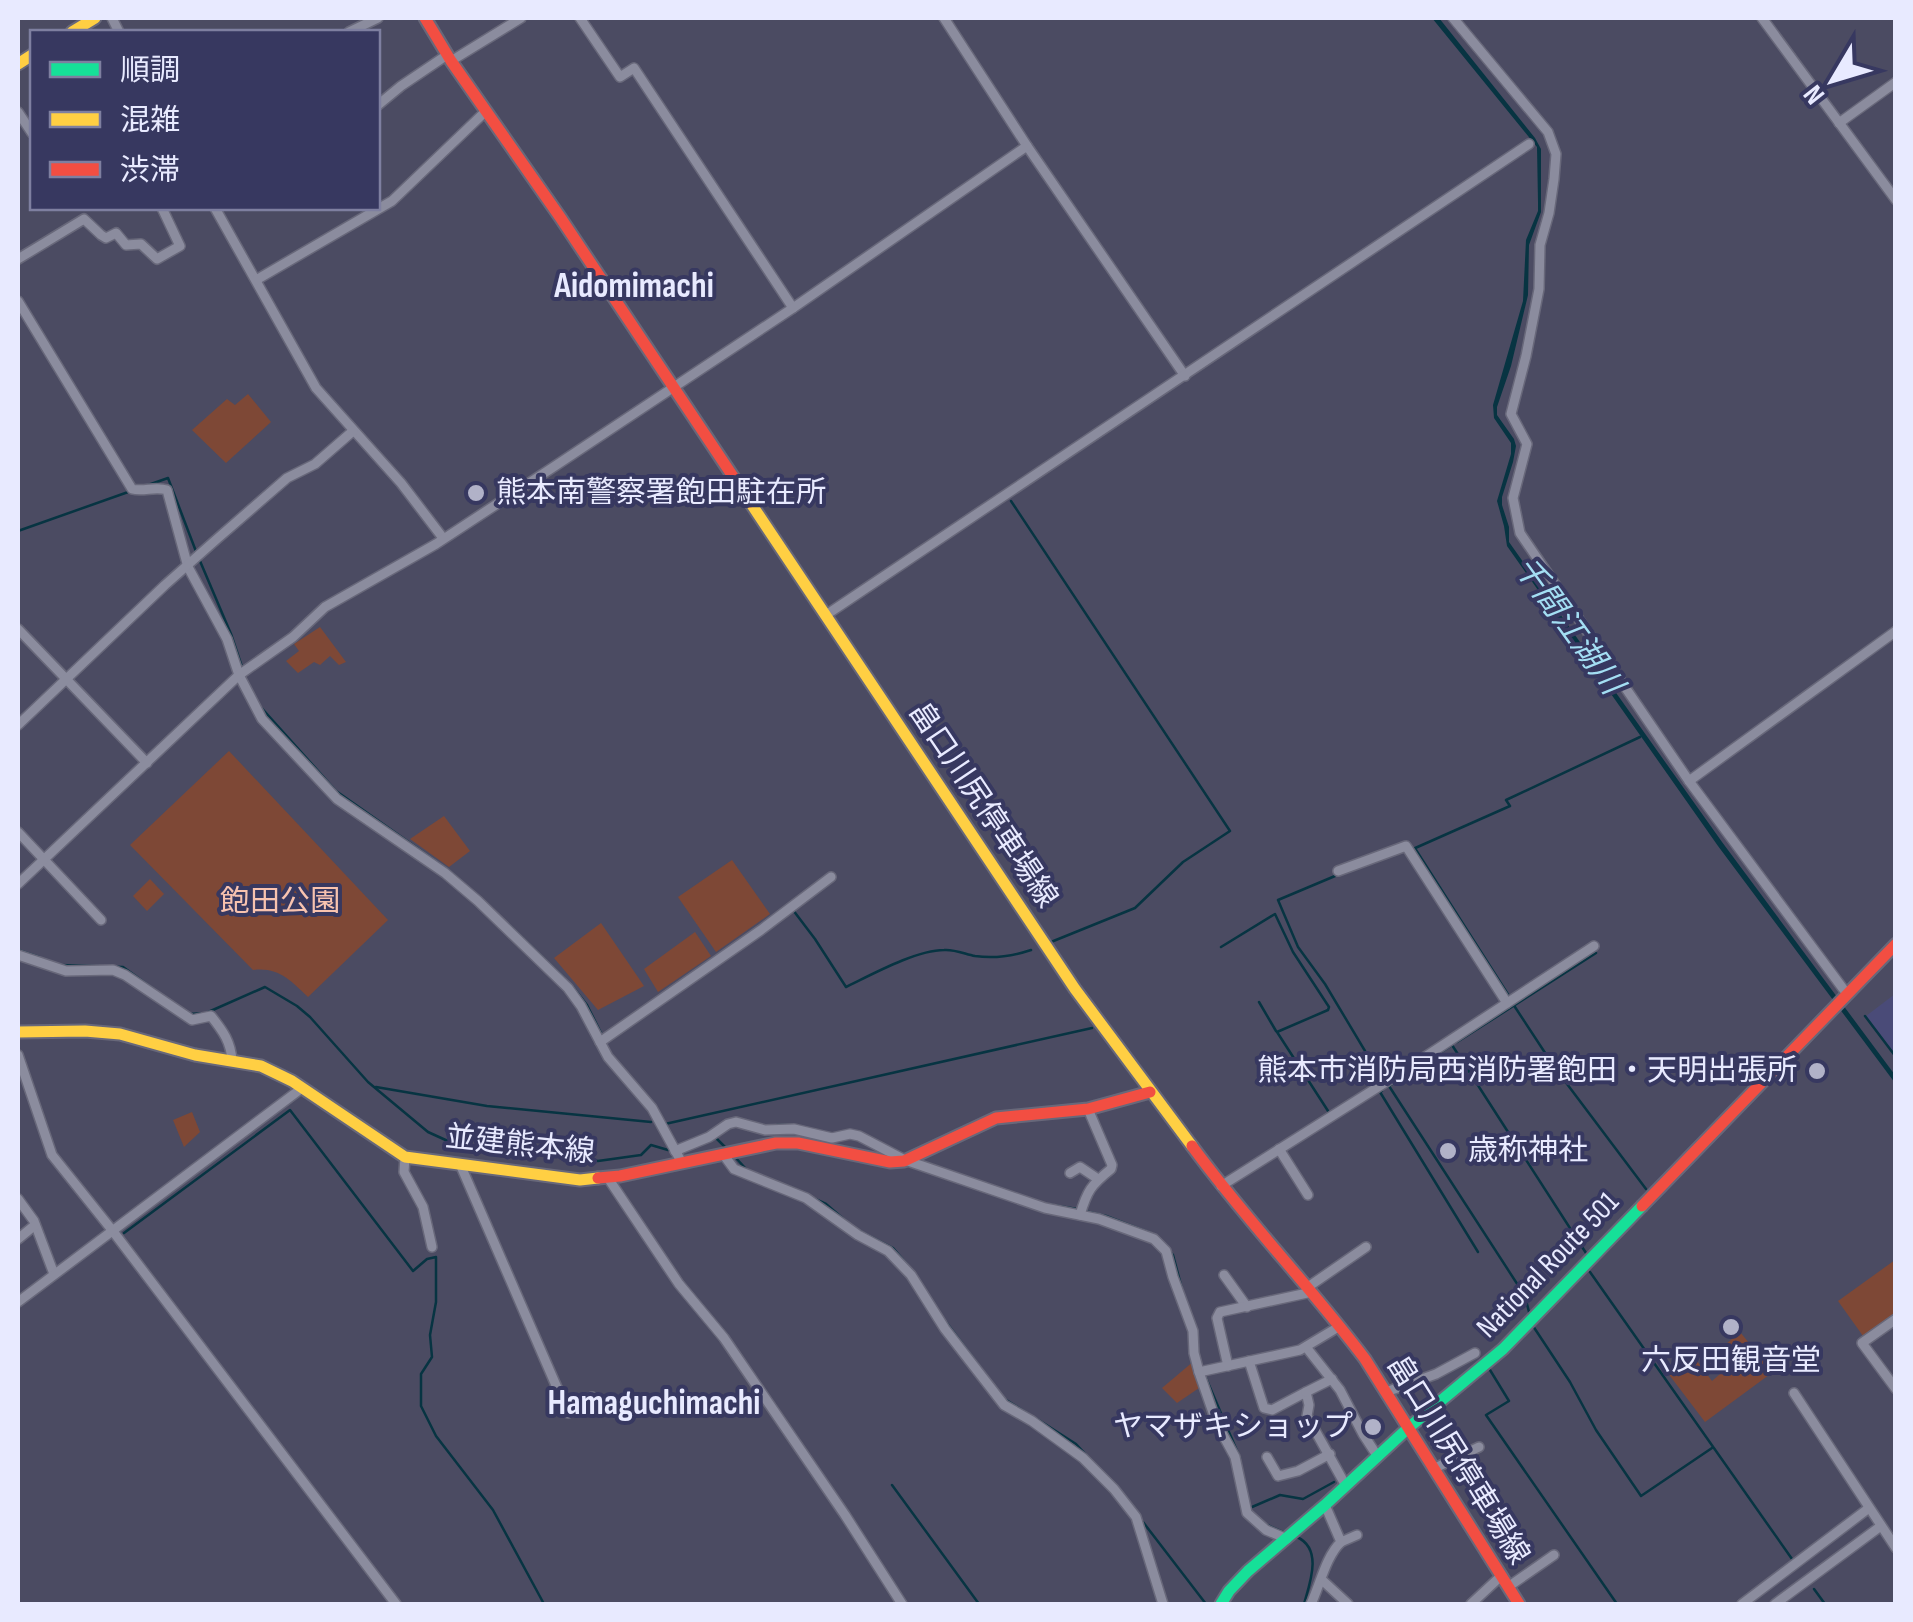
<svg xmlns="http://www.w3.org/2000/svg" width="1913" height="1622" font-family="'Sofia Sans Condensed','Noto Sans JP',sans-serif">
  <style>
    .built { fill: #4a4b78 }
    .green { fill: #7e4836 }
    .water { fill: #073442 }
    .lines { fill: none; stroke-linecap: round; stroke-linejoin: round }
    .stream { stroke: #073442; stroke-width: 2.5 }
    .street-casing { stroke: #68687a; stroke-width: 12 }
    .fast-casing { stroke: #68687a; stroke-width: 15 }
    .slow-casing { stroke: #68687a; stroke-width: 15 }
    .jam-casing { stroke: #68687a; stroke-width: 15 }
    .street { stroke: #8b8c9e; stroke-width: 9 }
    .fast { stroke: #16e098; stroke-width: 11 }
    .slow { stroke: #ffcf43; stroke-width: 11 }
    .jam { stroke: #f24e42; stroke-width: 11 }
    .poi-dot { fill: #b1b2c8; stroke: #373860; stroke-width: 4 }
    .labels { text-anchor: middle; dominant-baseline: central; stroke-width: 8; stroke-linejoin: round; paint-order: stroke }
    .poi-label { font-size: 30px; fill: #e8eaff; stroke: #373860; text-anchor: start }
    .street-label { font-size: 30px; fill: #e8eaff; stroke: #373860 }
    .park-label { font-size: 30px; fill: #f8c3af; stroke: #373860 }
    .water-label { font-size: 32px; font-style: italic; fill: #a3def3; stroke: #373860 }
    .quarter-label { font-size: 35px; font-weight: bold; fill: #e8eaff; stroke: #373860 }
  </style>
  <rect width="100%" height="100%" fill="#4b4b62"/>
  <polygon class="built" points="1895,994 1895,1054 1866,1016"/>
  <g class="green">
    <polygon points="248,394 271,422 226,463 192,430 227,399 235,405"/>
    <polygon points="320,627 346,662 339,665 330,656 320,665 314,662 298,673 286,661 299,651 294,644"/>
    <path d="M229,751L388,920L308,997C290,980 279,967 253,970L130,845Z"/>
    <polygon points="444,816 470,851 449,867 410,839"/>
    <polygon points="732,860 770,914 716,952 678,897"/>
    <polygon points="150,879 164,894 147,911 133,896"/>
    <polygon points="601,923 644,986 598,1010 554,958"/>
    <polygon points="695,932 711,956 658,992 644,969"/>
    <polygon points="192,1112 200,1132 184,1147 173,1120"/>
    <polygon points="1895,1260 1895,1313 1863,1336 1838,1301"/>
    <polygon points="1740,1332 1773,1372 1705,1422 1667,1372 1691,1353 1712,1381 1727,1368 1718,1351"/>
    <polygon points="1194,1361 1202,1386 1177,1403 1162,1388"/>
  </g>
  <polygon class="water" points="1432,18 1439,18 1535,138 1541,149 1541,212 1529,245 1528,295 1511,366 1497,407 1497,415 1514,439 1516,446 1513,462 1502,497 1502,505 1509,527 1509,542 1722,842 1895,1075 1895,1083 1718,846 1507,546 1504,526 1497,501 1511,454 1511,443 1494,418 1493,405 1523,301 1526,240 1538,211 1538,202 1537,147"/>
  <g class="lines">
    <g class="stream">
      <polyline points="148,485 168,478 197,554"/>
      <polyline points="1011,501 1230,831 1183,862 1135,908 1051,942"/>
      <polyline points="18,531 131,491"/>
      <polyline points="200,561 231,634 243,670"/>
      <polyline points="258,704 336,791 447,869 477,895"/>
      <polyline points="1413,849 1510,806 1506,800 1640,737"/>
      <polyline points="1416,850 1509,996"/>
      <polyline points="1335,876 1278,900 1298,947 1325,984 1383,1081"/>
      <path d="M793,910L815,939L846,987C871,975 916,950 944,950C954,949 965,954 975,956C995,959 1013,956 1031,950"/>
      <polyline points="508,924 564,978"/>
      <polyline points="1221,947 1275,914 1293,952 1329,1007 1328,1010 1277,1032 1330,1114"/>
      <polyline points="18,950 39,957"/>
      <polyline points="60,965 123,967 155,990"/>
      <polyline points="573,987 587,1005 602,1035"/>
      <polyline points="1259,1002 1276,1031"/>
      <polyline points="1513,1004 1555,1068 1646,1189"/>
      <polyline points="190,1014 206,1013 265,987 297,1006 310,1017 368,1082 428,1132 461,1147 476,1150 490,1148 526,1152 555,1143 568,1142 580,1148 592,1160 598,1161 641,1155 651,1145 668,1150 672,1148"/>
      <polyline points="1865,1016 1896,1057"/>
      <polyline points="1457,1042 1596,953"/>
      <polyline points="1389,1086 1452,1045 1586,1253"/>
      <polyline points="1389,1086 1525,1296 1529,1312"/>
      <polyline points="376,1087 487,1106 651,1122"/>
      <polyline points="1382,1091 1380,1092 1478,1252"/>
      <polyline points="665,1124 1092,1028"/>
      <polyline points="777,1125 794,1125"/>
      <polyline points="714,1136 726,1148"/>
      <polyline points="735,1157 747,1170"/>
      <polyline points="782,1184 797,1190"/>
      <polyline points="813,1198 826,1204 847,1222"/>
      <polyline points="1046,1204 1077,1209"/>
      <polyline points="1085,1211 1106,1216 1153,1234"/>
      <polyline points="858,1230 893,1248 911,1269"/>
      <polyline points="124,1233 290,1110 413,1271 427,1259 436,1257 436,1302 430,1335 432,1357 421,1374 421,1406 436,1436 493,1510 544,1604"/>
      <polyline points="1169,1250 1173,1255 1182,1289"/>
      <polyline points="1590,1272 1792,1559"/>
      <polyline points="946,1322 983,1371"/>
      <polyline points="1533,1326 1570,1382 1596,1430 1641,1496 1712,1448"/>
      <polyline points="1490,1370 1509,1401 1486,1415 1617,1604"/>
      <polyline points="1206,1378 1240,1458"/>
      <polyline points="1003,1398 1030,1415"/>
      <polyline points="1037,1419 1076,1444 1127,1499"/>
      <polyline points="892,1485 979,1604"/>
      <polyline points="1252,1507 1280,1495 1303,1499 1334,1482"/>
      <polyline points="1143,1522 1206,1604"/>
      <polyline points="1265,1524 1285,1533"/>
      <path d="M1297,1537C1323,1549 1310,1583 1304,1604"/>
      <polyline points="1814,1589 1825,1604"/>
    </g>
    <g class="street-casing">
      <g id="street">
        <polyline points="112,18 119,32"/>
        <polyline points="580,18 620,77 634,68 793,308"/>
        <polyline points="944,18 1027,146 1185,376"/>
        <polyline points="1453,18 1548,132 1556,154 1554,179 1549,213 1540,245 1539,289 1526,356 1511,414 1527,444 1513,498 1520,533 1689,781 1847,994"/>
        <polyline points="1762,18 1896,200"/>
        <polyline points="349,32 378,18"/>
        <polyline points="451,61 521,18"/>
        <polyline points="378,105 401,86 447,55"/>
        <polyline points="18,112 32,133"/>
        <polyline points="1839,123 1896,82"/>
        <polyline points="215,208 316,388 401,483 443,538"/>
        <polyline points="18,259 84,219 101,235 106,238 116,233 126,245 141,244 157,259 180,246 162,208"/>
        <polyline points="256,280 392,201 486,111"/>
        <path d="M18,301L132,489C144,492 155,486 167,490L188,567L227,639L239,675L262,719L337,799L445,873L478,901L568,988L581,1006L608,1057L652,1108L682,1163"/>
        <polyline points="826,615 1529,144"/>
        <polyline points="18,629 147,763"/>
        <polyline points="18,725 165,585 218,538 287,478 315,464 353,431"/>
        <polyline points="1689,781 1896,631"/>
        <polyline points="18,832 101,920"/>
        <polyline points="1338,871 1406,846 1507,1003"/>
        <polyline points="18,884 239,675 293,637 325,607 436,544 555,466 793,308 1027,146"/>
        <path d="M18,955L66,971L113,970L125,975L192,1020L211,1016C223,1031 231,1042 232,1061"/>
        <polyline points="600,1042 761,930 831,877"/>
        <polyline points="18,1055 52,1155 112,1230 396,1604"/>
        <polyline points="1279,1149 1308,1195"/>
        <polyline points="675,1151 709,1137 728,1124 736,1122 765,1130 794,1129 832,1138 850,1134 859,1136 905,1160 1045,1208 1099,1219 1154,1239 1166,1251 1173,1277 1193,1331 1194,1353 1199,1372 1217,1424 1235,1457 1247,1513 1266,1530 1287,1539"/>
        <polyline points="723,1154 734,1169 806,1198 858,1235 888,1251 911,1275 945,1329 1004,1405 1032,1421 1083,1458 1114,1489 1136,1517 1163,1604"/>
        <polyline points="405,1157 404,1172 423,1207 432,1247"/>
        <polyline points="460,1164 568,1413 592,1397"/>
        <polyline points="1070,1173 1080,1167 1098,1179"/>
        <polyline points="608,1178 679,1284 724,1338 845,1515 902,1604"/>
        <polyline points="1221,1186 1405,1070 1594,946"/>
        <polyline points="18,1199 34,1221 54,1274"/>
        <path d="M1080,1215C1087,1191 1091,1185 1111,1169L1112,1165L1088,1109"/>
        <polyline points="18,1239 35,1225"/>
        <polyline points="1224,1275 1247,1307"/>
        <polyline points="1308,1287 1366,1247"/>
        <polyline points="18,1302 302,1088"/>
        <polyline points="1896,1319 1862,1343 1896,1389"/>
        <polyline points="1306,1347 1340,1390 1363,1434 1378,1457"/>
        <polyline points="1249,1361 1264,1408 1272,1410 1306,1392 1309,1405 1307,1416 1346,1486"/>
        <polyline points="1228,1366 1217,1318 1220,1312 1312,1292"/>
        <polyline points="1199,1372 1300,1350 1340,1326"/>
        <polyline points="1306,1392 1332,1379"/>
        <polyline points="1386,1392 1436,1374 1475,1353"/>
        <polyline points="1794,1393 1896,1548"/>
        <polyline points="1267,1457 1278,1476 1298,1471 1330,1454"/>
        <polyline points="1433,1469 1479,1447"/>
        <polyline points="1341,1542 1357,1535"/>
        <polyline points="1322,1580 1348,1604"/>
        <polyline points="1508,1587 1554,1555"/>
        <path d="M1311,1604C1320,1585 1326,1556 1341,1542L1325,1505"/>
        <polyline points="1471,1604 1501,1576"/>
        <polyline points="1742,1604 1869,1508"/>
        <polyline points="1775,1604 1881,1526"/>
      </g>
    </g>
    <g class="fast-casing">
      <polyline id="fast" points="1221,1604 1229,1591 1248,1571 1325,1505 1407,1429 1503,1349 1642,1206"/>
    </g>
    <g class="slow-casing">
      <g id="slow">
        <polyline points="72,32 95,18"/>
        <polyline points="18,64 32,55"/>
        <polyline points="750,502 1075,989 1192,1146"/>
        <polyline points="18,1032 85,1031 120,1034 195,1055 261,1066 292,1081 405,1157 580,1180 598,1178"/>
      </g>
    </g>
    <g class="jam-casing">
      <g id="jam">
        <polyline points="425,18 451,61 560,217 750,502"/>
        <path d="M1192,1146C1246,1220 1310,1286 1365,1359L1519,1604"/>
        <polyline points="598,1178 620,1176 776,1143 798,1143 890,1162 904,1161 996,1118 1088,1109 1150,1092"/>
        <polyline points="1642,1206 1896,944"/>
      </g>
    </g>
    <use href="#street" class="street"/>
    <use href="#fast" class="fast"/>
    <use href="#slow" class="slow"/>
    <use href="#jam" class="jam"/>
  </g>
  <g class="poi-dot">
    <circle cx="476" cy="493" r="10"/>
    <circle cx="1817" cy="1071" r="10"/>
    <circle cx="1448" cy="1151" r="10"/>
    <circle cx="1731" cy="1327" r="10"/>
    <circle cx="1373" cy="1427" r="10"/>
  </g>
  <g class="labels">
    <g class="poi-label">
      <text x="496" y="493">熊本南警察署飽田駐在所</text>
      <text x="1797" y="1071" text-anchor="end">熊本市消防局西消防署飽田・天明出張所</text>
      <text x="1468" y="1151">歳称神社</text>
      <text x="1731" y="1361" text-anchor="middle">六反田観音堂</text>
      <text x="1353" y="1427" text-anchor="end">ヤマザキショップ</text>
    </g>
    <g class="street-label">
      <text transform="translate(983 805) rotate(56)">畠口川尻停車場線</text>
      <text transform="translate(520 1145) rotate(6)">並建熊本線</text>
      <text transform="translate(1548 1265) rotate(-46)">National Route 501</text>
      <text transform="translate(1458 1460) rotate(58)">畠口川尻停車場線</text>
    </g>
    <g class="park-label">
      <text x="280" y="902">飽田公園</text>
    </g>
    <g class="water-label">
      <text transform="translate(1568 626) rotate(54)">千間江湖川</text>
    </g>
    <g class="quarter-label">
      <text x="634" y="286">Aidomimachi</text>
      <text x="654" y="1403">Hamaguchimachi</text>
    </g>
  </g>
  <rect width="1913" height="1622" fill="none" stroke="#e8eaff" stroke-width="40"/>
  <rect x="30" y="30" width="350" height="180" fill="#373860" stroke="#7e7fa0" stroke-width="2.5"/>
  <rect x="50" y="62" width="50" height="15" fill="#16e098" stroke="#7e7fa0" stroke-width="2.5"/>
  <text x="120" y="80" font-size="30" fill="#e8eaff">順調</text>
  <rect x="50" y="112" width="50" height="15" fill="#ffcf43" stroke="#7e7fa0" stroke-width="2.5"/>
  <text x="120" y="130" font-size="30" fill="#e8eaff">混雑</text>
  <rect x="50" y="162" width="50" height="15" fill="#f24e42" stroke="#7e7fa0" stroke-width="2.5"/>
  <text x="120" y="180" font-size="30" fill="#e8eaff">渋滞</text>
  <g transform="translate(1833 80) rotate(232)" stroke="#373860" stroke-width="8" paint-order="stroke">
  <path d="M0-8L18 38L0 25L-18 38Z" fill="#e8eaff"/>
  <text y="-15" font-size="28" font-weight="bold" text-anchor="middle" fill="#e8eaff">N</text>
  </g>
</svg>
